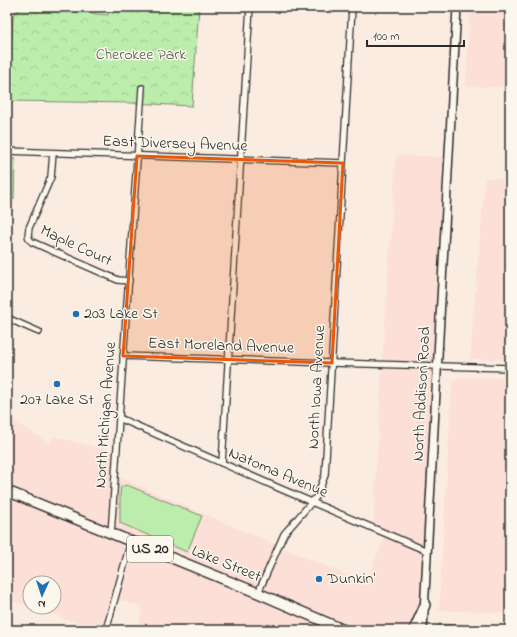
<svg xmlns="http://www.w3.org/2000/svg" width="517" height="637" font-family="'Indie Flower',sans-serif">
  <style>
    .built { fill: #fcdfd6 }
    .grass { fill: #bdedac; stroke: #748c6c }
    .forest { fill: url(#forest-crowns); stroke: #748c6c }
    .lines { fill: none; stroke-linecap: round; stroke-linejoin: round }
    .minor-casing { stroke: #2b2b2b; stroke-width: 8 }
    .tertiary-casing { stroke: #2b2b2b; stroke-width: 10 }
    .primary-casing { stroke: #2b2b2b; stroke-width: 12 }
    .minor { stroke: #fbf7ec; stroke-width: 5.5 }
    .tertiary { stroke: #fbf7ec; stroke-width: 7 }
    .primary { stroke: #fbf7ec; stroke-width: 9 }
    .marked { fill: #e8590c; fill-opacity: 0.2; stroke: #e8590c; stroke-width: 3; stroke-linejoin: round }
    .poi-dot { fill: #1f6fb2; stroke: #fbf7ec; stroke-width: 1.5 }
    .labels { text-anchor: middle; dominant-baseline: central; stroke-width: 3; stroke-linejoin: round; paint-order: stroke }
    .shield { fill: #fbf7ec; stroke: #696865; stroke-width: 1 }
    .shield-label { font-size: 15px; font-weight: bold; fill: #2b2b2b }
    .park-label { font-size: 16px; fill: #505c4b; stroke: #fbf7ec }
    .street-label { font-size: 16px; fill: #2b2b2b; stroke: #fbf7ec }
    .poi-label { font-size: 16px; fill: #2b2b2b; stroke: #fbf7ec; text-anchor: start }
  </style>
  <defs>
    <pattern id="forest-crowns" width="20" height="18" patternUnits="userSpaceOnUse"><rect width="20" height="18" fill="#bdedac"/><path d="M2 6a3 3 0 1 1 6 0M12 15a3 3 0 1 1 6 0" fill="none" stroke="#a3cb94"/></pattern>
  </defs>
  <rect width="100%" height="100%" fill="#fbece2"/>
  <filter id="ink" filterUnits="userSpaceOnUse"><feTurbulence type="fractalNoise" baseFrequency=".025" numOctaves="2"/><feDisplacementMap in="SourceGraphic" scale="8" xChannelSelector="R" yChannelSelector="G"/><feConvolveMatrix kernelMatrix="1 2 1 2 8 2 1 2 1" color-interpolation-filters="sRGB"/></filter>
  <g filter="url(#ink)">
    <g class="built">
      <polygon points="470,7 510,7 510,88 466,86"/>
      <polygon points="396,155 443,157 433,362 425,549 373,527 382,366"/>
      <polygon points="485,178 510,179 510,360 470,359"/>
      <polygon points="459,377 510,378 510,613 439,610 452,384"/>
      <polygon points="7,418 50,443 53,436 115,452 110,531 7,489"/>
      <polygon points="116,476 365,583 386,535 423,552 421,603 412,630 349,630 112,532"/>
      <polygon points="7,493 129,542 105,630 98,630 30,607 54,607 54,583 30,583 30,607 7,599"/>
      <polygon points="132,544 322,623 320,630 137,630 143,607 116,599"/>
    </g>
    <polygon class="grass" points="127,485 202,516 187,552 120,523 120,494 121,487"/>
    <g class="forest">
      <path d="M33,7C58,7 82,13 108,15V7H199L192,106L132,103L8,101L13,16C16,8 25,9 33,7Z"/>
      <polygon points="7,159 15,159 14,199 7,199"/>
      <polygon points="439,624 510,628 510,630 439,630"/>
    </g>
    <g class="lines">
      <g class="minor-casing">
        <g id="minor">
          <polyline points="7,151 343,163"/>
          <path d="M53,153L51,177L29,228C28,234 27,238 32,242L118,280L129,281"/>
          <polyline points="7,318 39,332"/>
          <polyline points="123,356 332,363 510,368"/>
          <polyline points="119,418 281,489 427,551"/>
          <polyline points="222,463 250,7"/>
          <polyline points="111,534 142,88"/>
          <polyline points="258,593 284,534 317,496 325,475 352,7"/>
          <polyline points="106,630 131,541"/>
          <polyline points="322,630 324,622"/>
        </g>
      </g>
      <g class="tertiary-casing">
        <polyline id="tertiary" points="423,630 457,7"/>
      </g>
      <g class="primary-casing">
        <g id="primary">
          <polyline points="7,491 258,593 344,630"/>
          <polyline points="414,630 425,605"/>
        </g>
      </g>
      <use href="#minor" class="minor"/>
      <use href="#tertiary" class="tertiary"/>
      <use href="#primary" class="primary"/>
    </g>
  </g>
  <path class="marked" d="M137,156L343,163L332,363L123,356Z"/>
  <g class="poi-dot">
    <circle cx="76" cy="314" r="4"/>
    <circle cx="57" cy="384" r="4"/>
    <circle cx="319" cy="579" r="4"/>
  </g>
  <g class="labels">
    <rect class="shield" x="127" y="536" width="46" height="26" rx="3"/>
    <g class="shield-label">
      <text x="150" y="549">US 20</text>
    </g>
    <g class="park-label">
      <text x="141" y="55">Cherokee Park</text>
    </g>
    <g class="street-label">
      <text transform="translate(175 144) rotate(2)">East Diversey Avenue</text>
      <text transform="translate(76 246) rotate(25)">Maple Court</text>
      <text transform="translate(221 346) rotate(2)">East Moreland Avenue</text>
      <text transform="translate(317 387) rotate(-87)">North Iowa Avenue</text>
      <text transform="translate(422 394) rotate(-87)">North Addison Road</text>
      <text transform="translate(106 415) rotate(-86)">North Michigan Avenue</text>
      <text transform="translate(278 473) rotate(23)">Natoma Avenue</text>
      <text transform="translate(226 564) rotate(22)">Lake Street</text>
    </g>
    <g class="poi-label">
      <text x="84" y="314">203 Lake St</text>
      <text x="57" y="400" text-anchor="middle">207 Lake St</text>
      <text x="327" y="579">Dunkin'</text>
    </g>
  </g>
  <rect width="517" height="637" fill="none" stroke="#fbf7ec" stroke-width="24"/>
  <rect x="12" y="12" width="493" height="613" fill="none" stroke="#2b2b2b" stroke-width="1.5" filter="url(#ink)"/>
  <g transform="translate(42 595) rotate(183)"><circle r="19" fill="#fbf7ec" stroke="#a8a59f"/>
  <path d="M0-3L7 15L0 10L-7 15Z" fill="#1f6fb2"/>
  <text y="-6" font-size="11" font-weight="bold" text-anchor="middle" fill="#2b2b2b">N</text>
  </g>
  <path d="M367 40v6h97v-6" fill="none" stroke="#2b2b2b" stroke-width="2"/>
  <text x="373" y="40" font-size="12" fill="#2b2b2b" stroke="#fbf7ec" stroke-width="3" paint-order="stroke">100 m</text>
</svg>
